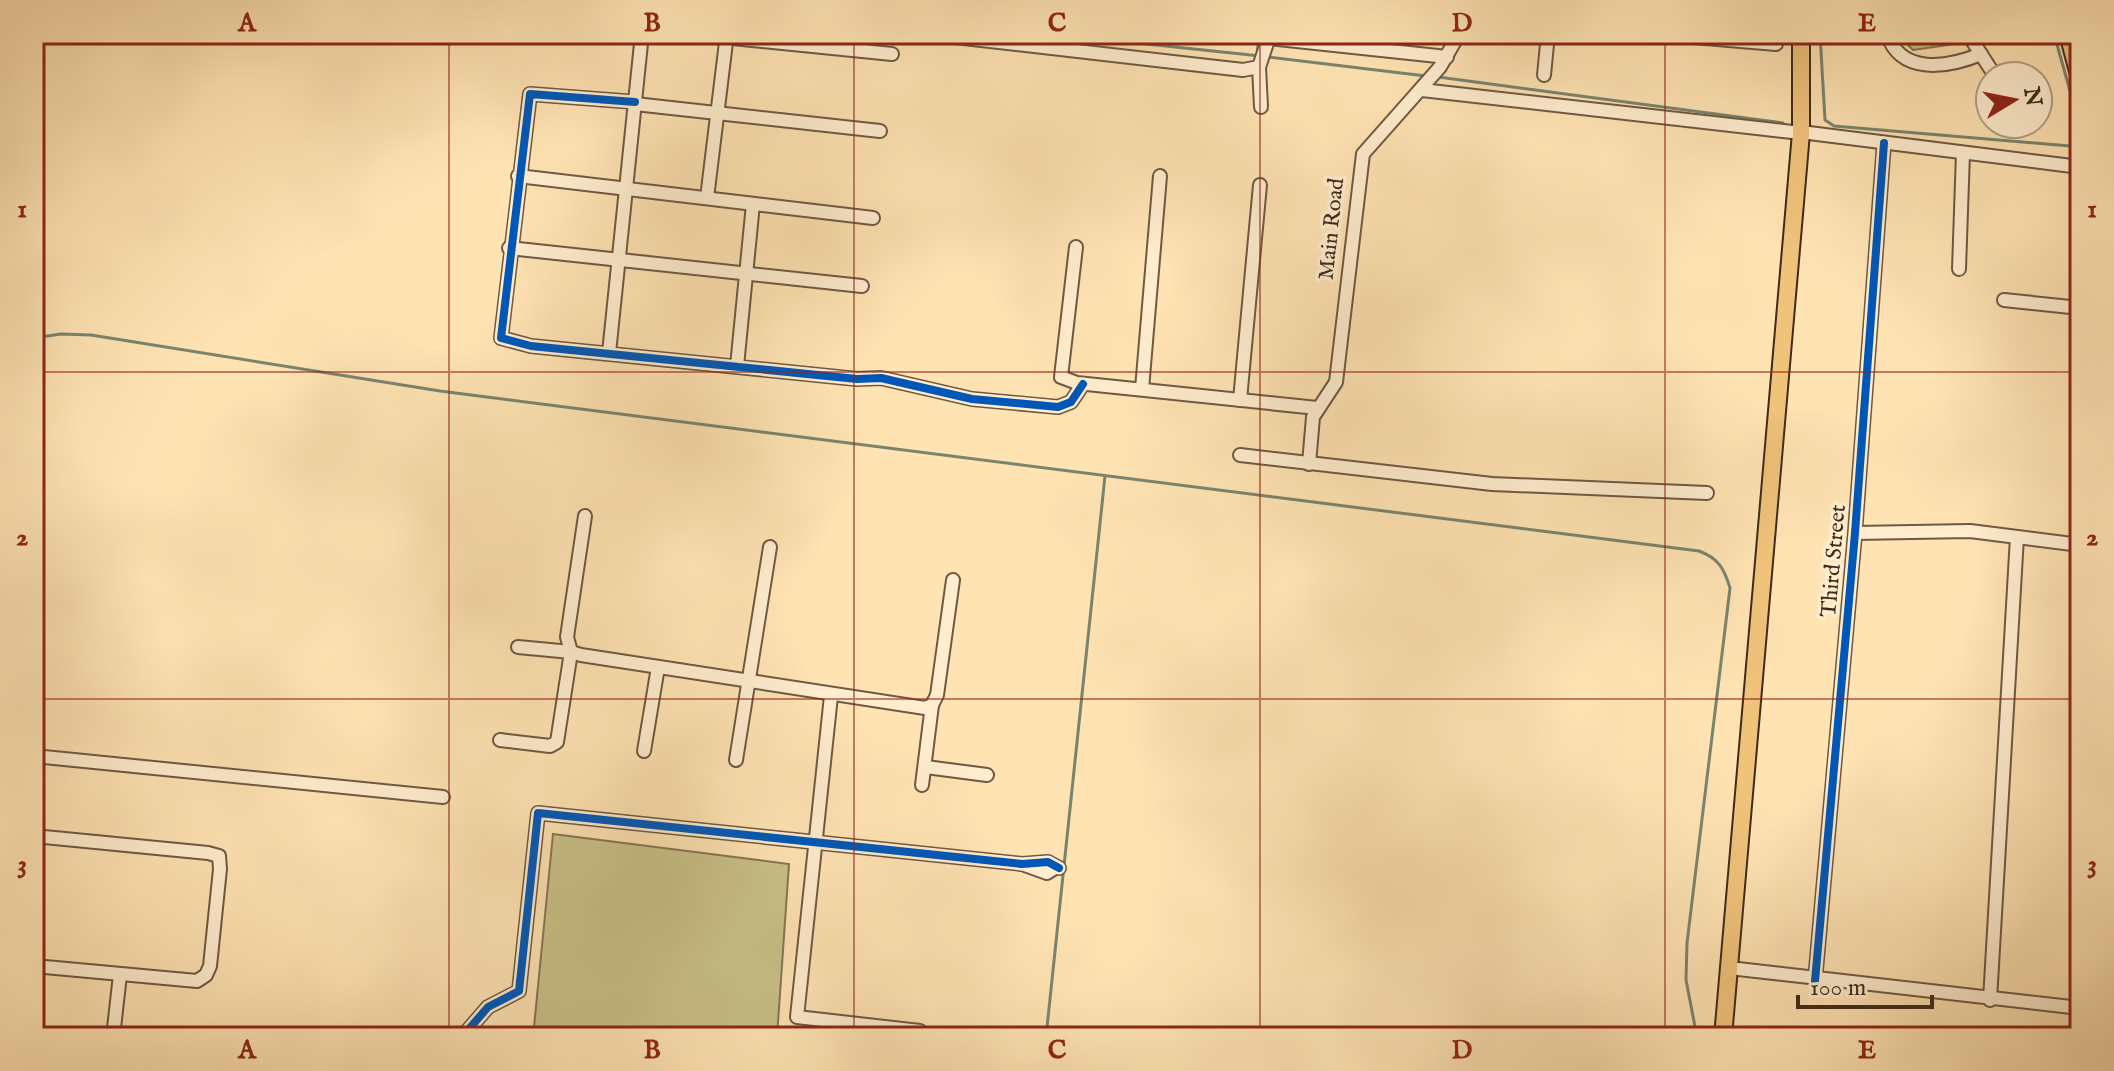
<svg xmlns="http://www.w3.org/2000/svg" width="2114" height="1071" font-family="'IM FELL English',serif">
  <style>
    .green { fill: #c9c187; stroke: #847652; stroke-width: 2 }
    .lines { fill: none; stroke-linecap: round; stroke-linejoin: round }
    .stream { stroke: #79846f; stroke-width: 3 }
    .canal { stroke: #a1bfa7; stroke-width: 9 }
    .minor-casing { stroke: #6e5942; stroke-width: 16 }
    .major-casing { stroke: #3e2b1c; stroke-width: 20 }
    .minor { stroke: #ffedce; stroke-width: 12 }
    .major { stroke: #f0c27a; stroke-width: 16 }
    .cycleway-casing { stroke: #ffedce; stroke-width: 13 }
    .cycleway { stroke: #0057b8; stroke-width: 8 }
    .grid { fill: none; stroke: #8f2418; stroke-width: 2; stroke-opacity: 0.55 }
    .labels { text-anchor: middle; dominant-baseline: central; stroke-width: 7; stroke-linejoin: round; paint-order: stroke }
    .street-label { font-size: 22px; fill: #3e2b1c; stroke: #ffedce }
    .neatline { fill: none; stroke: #8f2418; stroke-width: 3 }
    .grid-label { font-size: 26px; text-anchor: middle; font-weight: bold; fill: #8f2418 }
  </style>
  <rect width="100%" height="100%" fill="#ffe3b3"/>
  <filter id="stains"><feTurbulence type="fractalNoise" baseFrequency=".0025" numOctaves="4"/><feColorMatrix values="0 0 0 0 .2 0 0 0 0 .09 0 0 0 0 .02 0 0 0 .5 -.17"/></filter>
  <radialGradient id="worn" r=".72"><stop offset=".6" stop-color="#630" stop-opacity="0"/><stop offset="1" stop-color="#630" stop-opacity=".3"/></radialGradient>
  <g class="green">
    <polygon points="1896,34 1956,34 1962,43 1913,50"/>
    <polygon points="553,834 789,864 777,1037 533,1037"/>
  </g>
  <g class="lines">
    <g class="stream">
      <polyline points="1052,34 1260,56"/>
      <polyline points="1820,34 1825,120 1834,126 2070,146 2080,137"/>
      <polyline points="2054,34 2080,126"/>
      <polyline points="1257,56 1259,34"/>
      <polyline points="1267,57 1426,76"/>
      <polyline points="1438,77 1783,123"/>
      <path d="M34,338L61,334L91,335L440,391L1699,551C1718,558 1724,568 1730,588L1687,943L1686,980L1697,1037"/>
      <polyline points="1046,1037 1105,476"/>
    </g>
    <polyline class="canal" points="1697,1031 1705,1037"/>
    <g class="minor-casing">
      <g id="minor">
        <polyline points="692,34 892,54"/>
        <polyline points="928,34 1243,70 1259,67 1270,34"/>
        <polyline points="1658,34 1776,44"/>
        <path d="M1887,34C1901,75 1947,68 1981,54"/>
        <polyline points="1968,34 1995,76"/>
        <polyline points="1269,38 1447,57"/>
        <polyline points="860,50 866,34"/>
        <polyline points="1259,67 1261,107"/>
        <polyline points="1544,75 1548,34"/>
        <polyline points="1422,90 1801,133"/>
        <polyline points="635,102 530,94 501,338 531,346 857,379 881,378 972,399 1058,407 1071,402 1083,384"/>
        <polyline points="635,104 880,131"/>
        <polyline points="1809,133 2080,167"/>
        <polyline points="518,176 873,218"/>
        <polyline points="707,198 727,34"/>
        <polyline points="1076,247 1061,377 1077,383 1317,408"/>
        <polyline points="509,248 862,286"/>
        <polyline points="1959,269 1963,153"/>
        <polyline points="2004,300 2080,308"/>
        <polyline points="609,353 642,34"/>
        <polyline points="737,366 753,204"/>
        <polyline points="1142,389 1160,176"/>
        <polyline points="1240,400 1260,185"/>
        <polyline points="1240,455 1492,484 1707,493"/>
        <polyline points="1309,464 1313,417 1336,382 1363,154 1440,67 1459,34"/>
        <polyline points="585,516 567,637 571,652 581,655 925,708 932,705 937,695 953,580"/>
        <polyline points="1855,533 1970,531 2080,545"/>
        <polyline points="831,696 797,1017 920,1031"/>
        <polyline points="500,740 550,746 557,742 571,652 518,647"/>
        <polyline points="644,751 658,667"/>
        <polyline points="34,756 443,797"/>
        <polyline points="736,760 770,547"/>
        <polyline points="926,767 987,775"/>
        <polyline points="922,785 932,705"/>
        <polyline points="34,836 208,853 219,856 220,869 210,966 206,975 197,981 34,966"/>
        <polyline points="1022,864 1047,873 1055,868"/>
        <polyline points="1738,969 2080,1008"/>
        <polyline points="1815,981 1855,533 1884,143"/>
        <polyline points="1990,1000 2017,537"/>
        <polyline points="113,1037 120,975"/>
        <polyline points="462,1037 488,1007 519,991 538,813 1022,864 1048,862 1059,868"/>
      </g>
    </g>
    <g class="major-casing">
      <g id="major">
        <polyline points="2068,34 2080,79"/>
        <polyline points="1723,1037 1801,133 1801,34"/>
      </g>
    </g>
    <use href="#minor" class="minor"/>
    <use href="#major" class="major"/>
    <g class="cycleway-casing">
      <g id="cycleway">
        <polyline points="635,102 530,94 501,338 531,346 857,379 881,378 972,399 1058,407 1071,402 1083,384"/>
        <polyline points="1815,981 1855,533 1884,143"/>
        <polyline points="462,1037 488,1007 519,991 538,813 1022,864 1048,862 1059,868"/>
      </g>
    </g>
    <use href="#cycleway" class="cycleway"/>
  </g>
  <path class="grid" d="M449,34V1037M854,34V1037M1260,34V1037M1665,34V1037M34,372H2080M34,699H2080"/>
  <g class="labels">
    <g class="street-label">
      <text transform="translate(1332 229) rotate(-84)">Main Road</text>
      <text transform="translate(1834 561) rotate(-85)">Third Street</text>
    </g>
  </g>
  <rect width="2114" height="1071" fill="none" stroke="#ffe3b3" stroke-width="88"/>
  <g transform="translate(2014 100) rotate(80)"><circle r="38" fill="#ffedce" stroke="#b29f87" stroke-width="2"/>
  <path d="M0-6L14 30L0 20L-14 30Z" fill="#8f2418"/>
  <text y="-12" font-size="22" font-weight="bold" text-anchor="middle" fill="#3e2b1c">N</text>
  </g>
  <path d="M1798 995v12h134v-12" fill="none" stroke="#3e2b1c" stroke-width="4"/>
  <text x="1810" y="995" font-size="24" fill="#3e2b1c" stroke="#ffedce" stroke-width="6" paint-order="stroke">100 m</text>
  <rect x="44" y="44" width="2026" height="983" class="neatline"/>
  <g class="grid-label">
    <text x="247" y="31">A</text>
    <text x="652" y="31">B</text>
    <text x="1057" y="31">C</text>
    <text x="1462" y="31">D</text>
    <text x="1867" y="31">E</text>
    <text x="22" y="217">1</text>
    <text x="2092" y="217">1</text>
    <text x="22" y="545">2</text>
    <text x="2092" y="545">2</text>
    <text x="22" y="872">3</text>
    <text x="2092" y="872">3</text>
    <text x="247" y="1058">A</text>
    <text x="652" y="1058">B</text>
    <text x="1057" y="1058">C</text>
    <text x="1462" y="1058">D</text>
    <text x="1867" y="1058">E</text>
  </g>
  <rect width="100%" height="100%" filter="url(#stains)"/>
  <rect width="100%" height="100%" fill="url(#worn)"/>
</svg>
